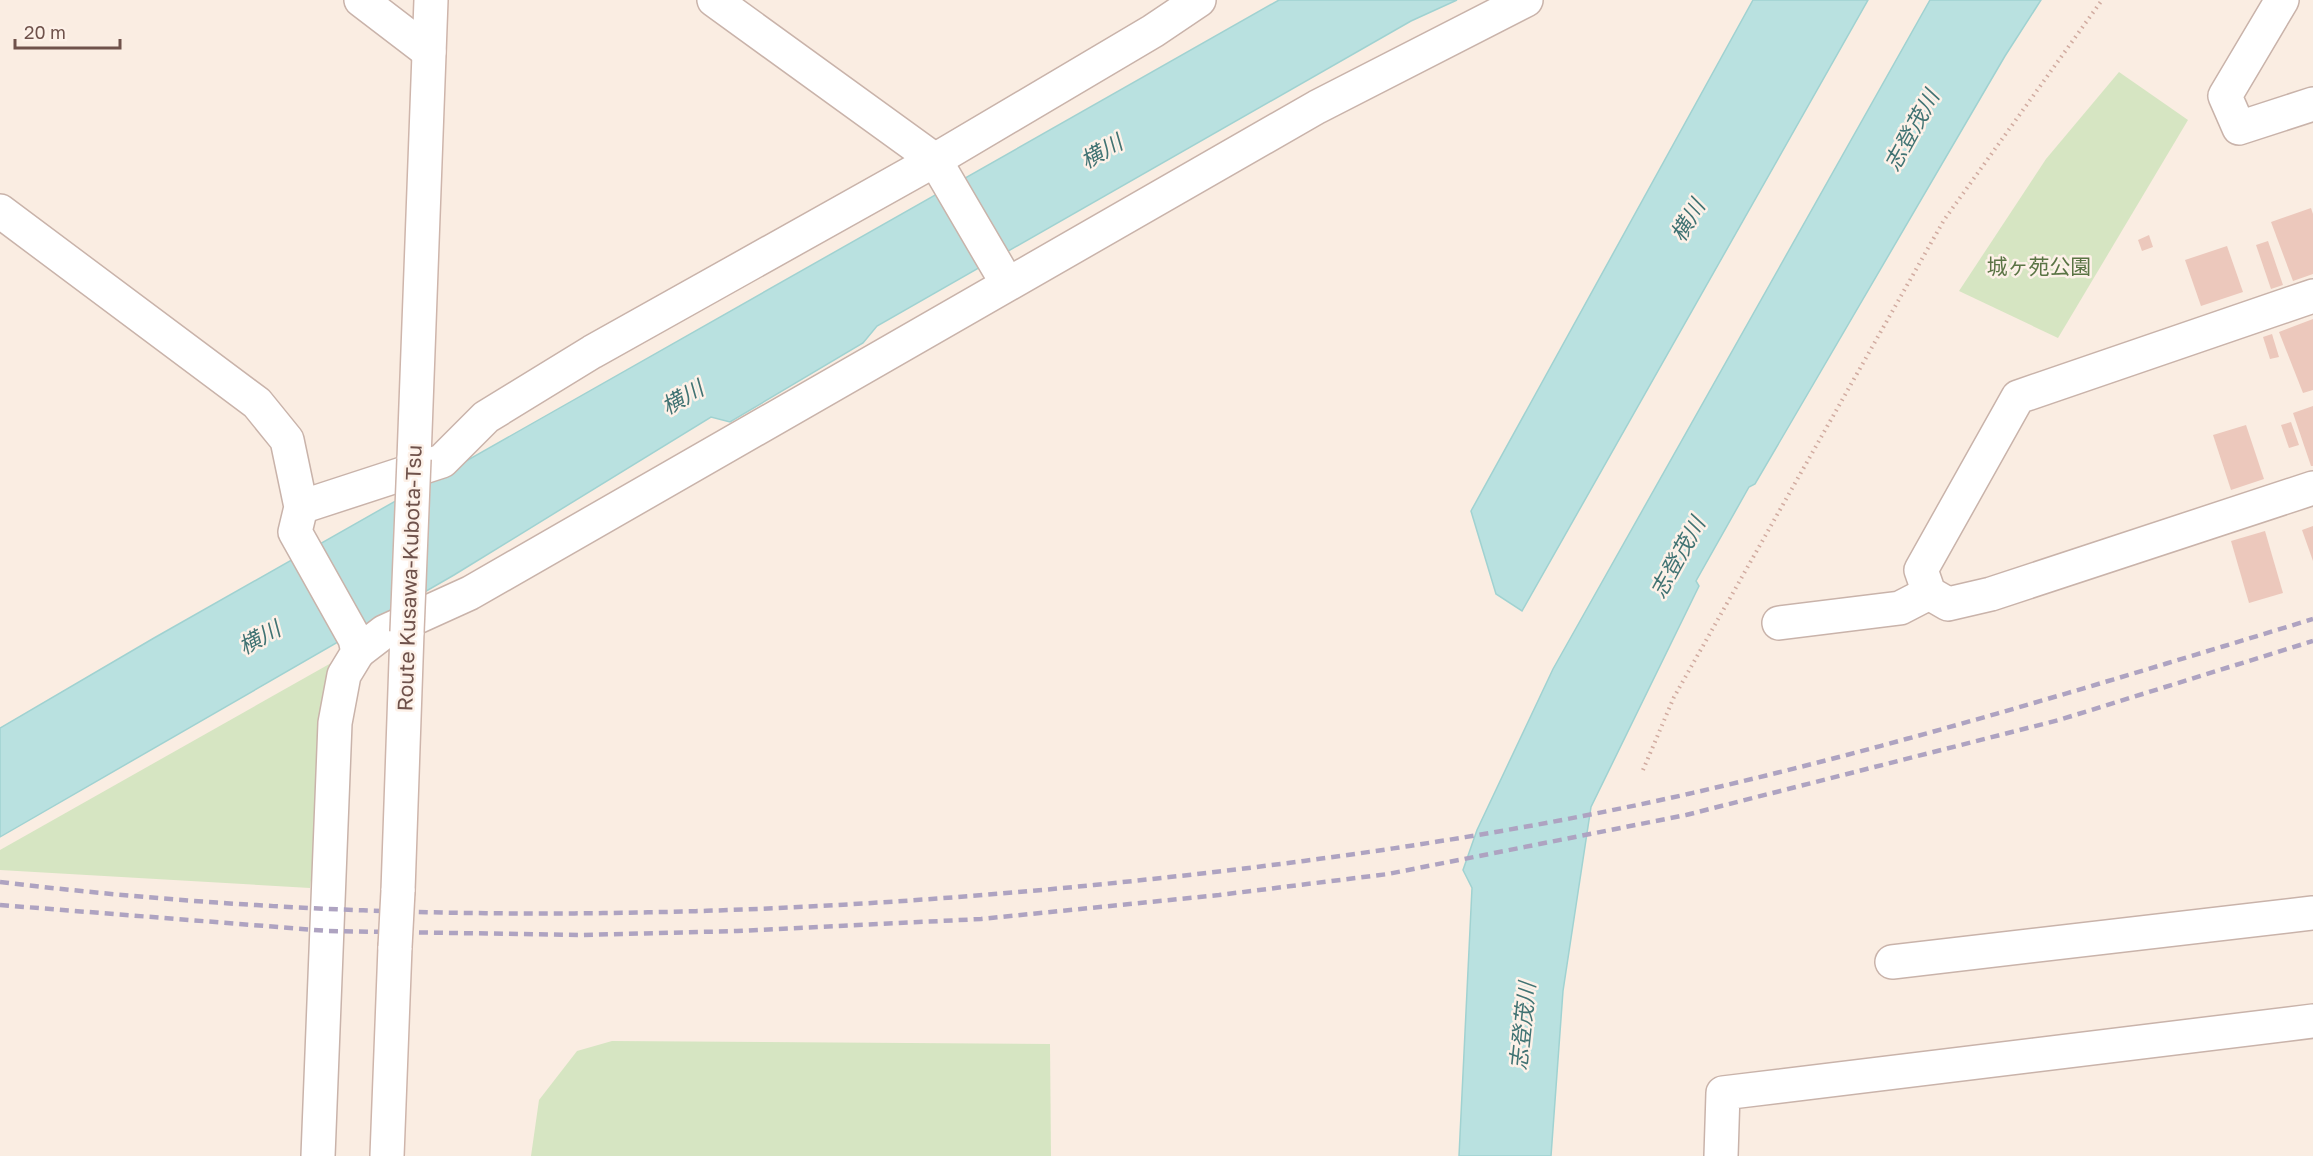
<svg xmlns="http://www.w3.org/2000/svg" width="2313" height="1156" font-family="'Golos Text','Noto Sans JP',sans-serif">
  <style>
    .green { fill: #d6e5c2 }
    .water { fill: #b9e1e0; stroke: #a0d2d1; stroke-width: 1.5 }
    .building { fill: #ecc8bc }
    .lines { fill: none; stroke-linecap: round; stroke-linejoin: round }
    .street-casing { stroke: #c9b3aa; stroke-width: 36 }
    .secondary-casing { stroke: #ceb5ab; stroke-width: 36 }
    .path { stroke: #d1aba0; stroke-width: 4; stroke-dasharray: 1.5 4.5; stroke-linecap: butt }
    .street { stroke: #fff; stroke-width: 33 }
    .secondary { stroke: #fff; stroke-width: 33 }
    .rail { stroke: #aea3c1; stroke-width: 4.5; stroke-dasharray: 9 6; stroke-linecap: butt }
    .secondary-bridge-casing { stroke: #ceb5ab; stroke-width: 36; stroke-linecap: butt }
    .secondary-bridge { stroke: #fff; stroke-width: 33 }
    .labels { text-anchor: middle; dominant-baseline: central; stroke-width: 5; stroke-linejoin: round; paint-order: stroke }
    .park-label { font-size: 21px; fill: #5a7444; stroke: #fdf1e8 }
    .street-label { font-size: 21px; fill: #6f524b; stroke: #fdf1e8 }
    .water-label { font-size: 22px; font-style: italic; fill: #417373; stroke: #fdf1e8 }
  </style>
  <rect width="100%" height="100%" fill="#faede2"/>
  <g class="green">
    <polygon points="2119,72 2188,120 2058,338 1959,291 2046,159"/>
    <polygon points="340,658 310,888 0,870 0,850"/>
    <polygon points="612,1041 1050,1044 1051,1156 531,1156 539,1100 577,1051"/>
  </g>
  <g class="water">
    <polygon points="1279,0 1457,0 1411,21 877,326 863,343 730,422 711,417 454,575 0,837 0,728 154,638"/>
    <polygon points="1753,0 1868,0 1522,611 1496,594 1471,511"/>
    <polygon points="1930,0 2041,0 2005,56 1755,484 1749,487 1696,581 1699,586 1591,807 1563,991 1551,1156 1459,1156 1472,888 1463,870 1477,830 1553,669"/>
  </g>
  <g class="building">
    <polygon points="2311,208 2313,214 2313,274 2293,281 2271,222"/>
    <polygon points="2149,235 2153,247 2142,251 2138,240"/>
    <polygon points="2268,241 2283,285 2271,289 2256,245"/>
    <polygon points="2227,246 2243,292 2201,306 2185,260"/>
    <polygon points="2313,319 2313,390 2303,393 2279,332"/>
    <polygon points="2272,334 2279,357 2270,359 2263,337"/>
    <polygon points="2313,406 2313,466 2311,466 2293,413"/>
    <polygon points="2291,422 2299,445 2289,448 2281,425"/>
    <polygon points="2246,425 2264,479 2231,490 2213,435"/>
    <polygon points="2313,526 2313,561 2302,530"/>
    <polygon points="2265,531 2283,593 2249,603 2231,541"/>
  </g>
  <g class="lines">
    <g class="street-casing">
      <g id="street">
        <polyline points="361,0 429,52"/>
        <polyline points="714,0 935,160 1007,283"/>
        <polyline points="2282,0 2225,96 2239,128 2313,104"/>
        <polyline points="0,211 257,403 287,440 301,507 295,532 355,639 358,652 344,675 335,723 318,1156"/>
        <polyline points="2313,296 2018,397 1921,570 1929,593 1948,604 1991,594 2313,488"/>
        <polyline points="301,507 442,461 486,417 592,352 935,160 1153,31 1199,0"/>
        <polyline points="1779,623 1900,608 1929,593"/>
        <polyline points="358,652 384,632 470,593 1317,107 1526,0"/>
        <polyline points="1892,962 2313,913"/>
        <polyline points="1721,1156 1723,1093 2313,1021"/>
      </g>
    </g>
    <g class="secondary-casing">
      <g id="secondary">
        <polyline points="414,459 431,0"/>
        <polyline points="398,891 407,632"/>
        <polyline points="387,1156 395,947"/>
      </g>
    </g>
    <polyline class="path" points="1643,770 1674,697 1944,220 2102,0"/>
    <use href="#street" class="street"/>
    <use href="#secondary" class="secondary"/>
    <g class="rail">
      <path d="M0,882C363,926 731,921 1094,885C1294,865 1492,838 1688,794C1899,746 2106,682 2313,619"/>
      <polyline points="0,905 328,931 583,935 737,931 981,919 1219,895 1388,874 1686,815 2059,720 2313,641"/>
    </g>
    <g class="secondary-bridge-casing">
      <g id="secondary-bridge">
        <polyline points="407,632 414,459"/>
        <polyline points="395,947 398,891"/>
      </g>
    </g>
    <use href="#secondary-bridge" class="secondary-bridge"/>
  </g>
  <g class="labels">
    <g class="park-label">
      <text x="2039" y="266">城ヶ苑公園</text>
    </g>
    <g class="street-label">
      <text transform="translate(409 578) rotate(-88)">Route Kusawa-Kubota-Tsu</text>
    </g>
    <g class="water-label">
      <text transform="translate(1911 130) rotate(-61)">志登茂川</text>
      <text transform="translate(1101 151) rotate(-30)">横川</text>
      <text transform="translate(1687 220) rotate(-59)">横川</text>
      <text transform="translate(682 397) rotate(-30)">横川</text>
      <text transform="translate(1677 557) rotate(-61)">志登茂川</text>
      <text transform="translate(259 637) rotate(-29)">横川</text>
      <text transform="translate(1522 1026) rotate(-84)">志登茂川</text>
    </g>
  </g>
  <path d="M15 39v9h105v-9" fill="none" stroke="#6f524b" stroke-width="3"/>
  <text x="24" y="39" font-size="18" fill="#6f524b" stroke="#fdf1e8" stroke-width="4.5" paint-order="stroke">20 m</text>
</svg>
